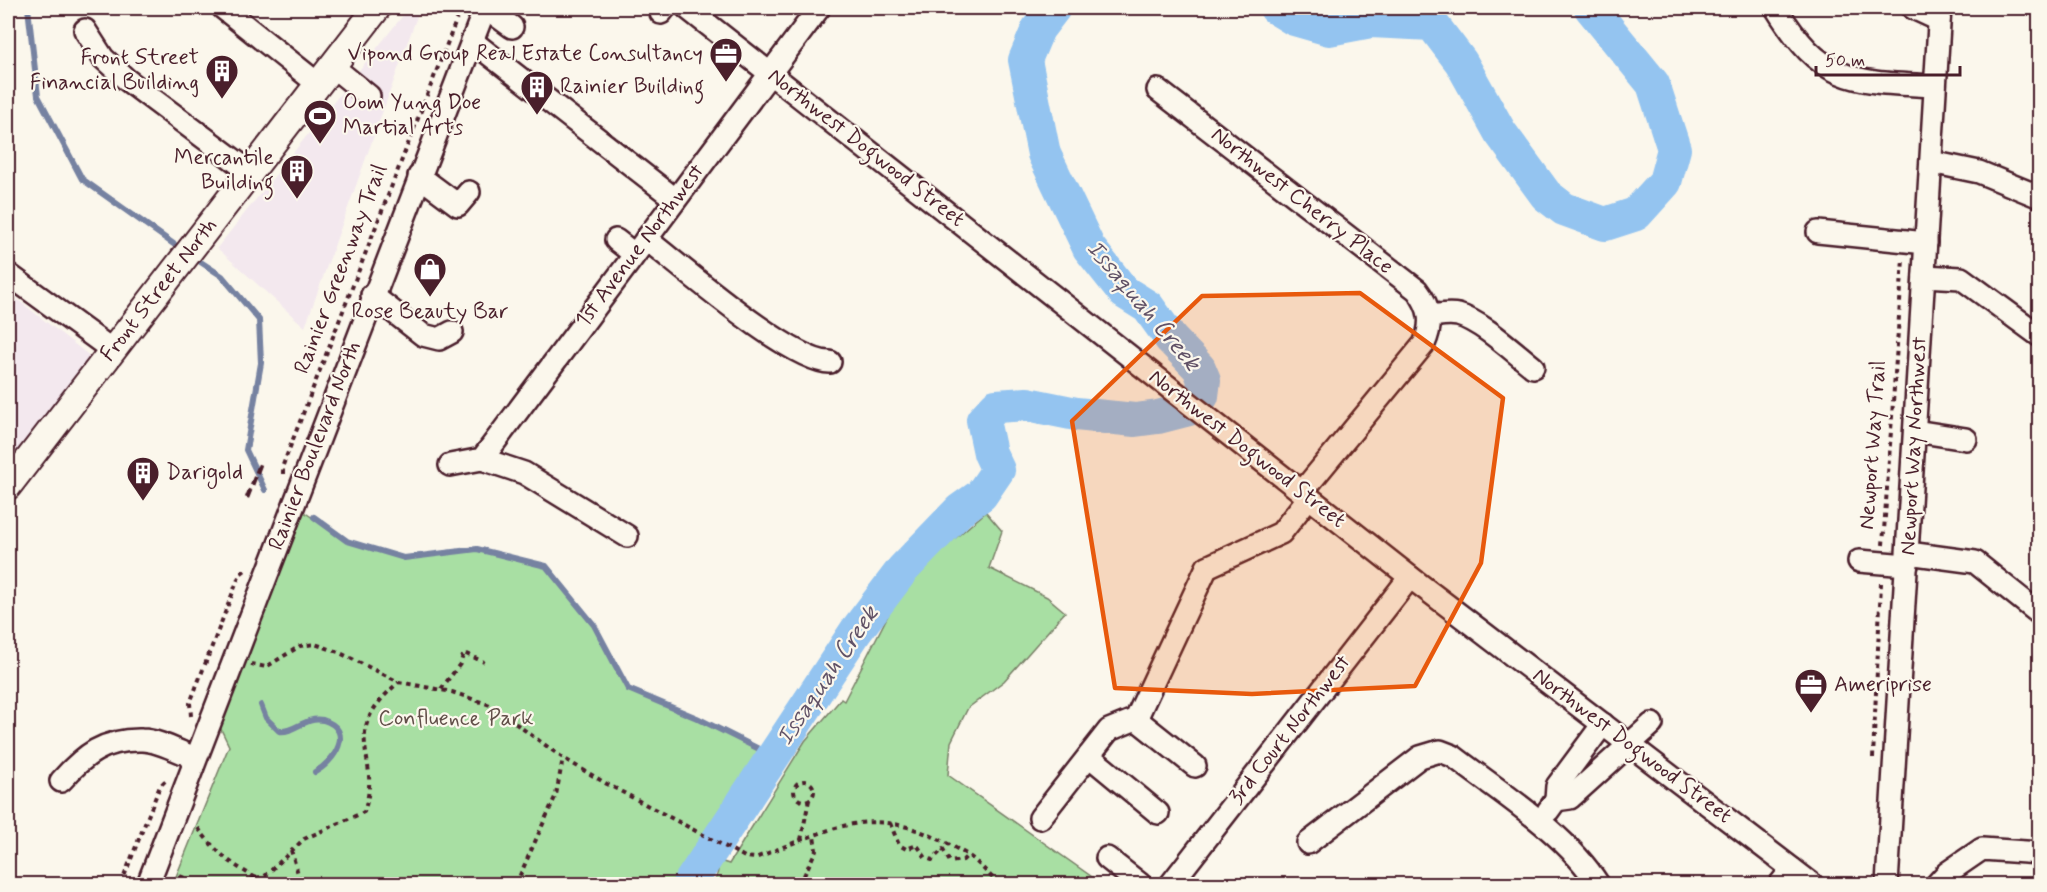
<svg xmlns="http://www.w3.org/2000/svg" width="2047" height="892" font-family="Mynerve,sans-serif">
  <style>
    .built { fill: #f3e8ee }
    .green { fill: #a8dfa3; stroke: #797f67; stroke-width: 1.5 }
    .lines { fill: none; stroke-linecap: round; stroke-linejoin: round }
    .stream { stroke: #7682a1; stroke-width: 6 }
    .river { stroke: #94c4f0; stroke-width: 34 }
    .minor-casing { stroke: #4a1f2b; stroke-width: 26 }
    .major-casing { stroke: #4a1f2b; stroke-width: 30 }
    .path { stroke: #4a1f2b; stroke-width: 4; stroke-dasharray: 4.5 4.5; stroke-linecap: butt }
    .minor { stroke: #fbf7ec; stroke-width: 21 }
    .major { stroke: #fbf7ec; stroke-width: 26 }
    .rail { stroke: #4a1f2b; stroke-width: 4.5; stroke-dasharray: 9 4.5; stroke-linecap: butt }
    .marked { fill: #e8590c; fill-opacity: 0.2; stroke: #e8590c; stroke-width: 4.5; stroke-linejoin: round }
    .labels { text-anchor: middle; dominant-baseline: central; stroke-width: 4.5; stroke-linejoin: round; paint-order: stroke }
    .poi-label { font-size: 22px; fill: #4a1f2b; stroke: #fbf7ec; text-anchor: start }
    .street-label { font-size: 22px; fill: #4a1f2b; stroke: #fbf7ec }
    .park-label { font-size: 22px; fill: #624f49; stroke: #fbf7ec }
    .water-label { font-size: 24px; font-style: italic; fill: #605166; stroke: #fbf7ec }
  </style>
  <rect width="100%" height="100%" fill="#fbf7ec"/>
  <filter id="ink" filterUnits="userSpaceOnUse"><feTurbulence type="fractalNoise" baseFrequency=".0167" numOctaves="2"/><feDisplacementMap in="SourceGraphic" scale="12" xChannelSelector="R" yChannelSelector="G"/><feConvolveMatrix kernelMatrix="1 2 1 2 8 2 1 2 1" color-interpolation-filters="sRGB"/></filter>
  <g filter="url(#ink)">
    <g class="built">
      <polygon points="409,8 420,8 305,327 217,248"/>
      <polygon points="8,292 91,357 8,464"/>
    </g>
    <g class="green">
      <polygon points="304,512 347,541 404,558 477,549 546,566 594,625 628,689 697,718 775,757 689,884 173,884 229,746 218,723 229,692 239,677"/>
      <polygon points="986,512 1002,531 989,568 1047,597 1065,612 1004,681 968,708 951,742 948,775 1102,884 715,884 720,861 729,864 805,741 841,699 844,701 899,594 939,552"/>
    </g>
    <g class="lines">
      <g class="stream">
        <polyline points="28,8 38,96 82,179 182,250"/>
        <polyline points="193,257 222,276 259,320 261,363 246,450 265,490"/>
        <polyline points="314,517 347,541 404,558 477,549 546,566 594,625 628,689 697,718 775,757"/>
        <path d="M261,705L266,718L279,731C295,733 305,716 323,720C356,730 334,762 315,772"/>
      </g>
      <g class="river">
        <polyline points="1276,8 1294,19 1329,29 1371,21 1432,24 1461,62 1500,132 1546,195 1564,209 1605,224 1636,214 1665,182 1674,149 1653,84 1591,8"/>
        <polyline points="689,884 856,631 903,569 960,510 981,495 998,470 990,453 983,420 996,406 1027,404 1076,414 1135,420 1158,417 1189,409 1202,396 1204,380 1199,368 1171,339 1148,307 1124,292 1089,248 1044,154 1025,60 1038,29 1054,8"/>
      </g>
      <g class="minor-casing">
        <g id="minor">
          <polyline points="223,8 318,84"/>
          <polyline points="486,8 512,27"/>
          <polyline points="687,8 1410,577 1812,884"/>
          <path d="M1776,8C1823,84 1853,82 1935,86"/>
          <polyline points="1913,8 1939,20"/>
          <polyline points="661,13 665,8"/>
          <polyline points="85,30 103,58 127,80 250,172"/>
          <polyline points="472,41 675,199"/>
          <polyline points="332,66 369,96"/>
          <path d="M1158,90L1417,290C1431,308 1433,324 1424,344L1302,492"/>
          <polyline points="1931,162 1979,172 2040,197"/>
          <polyline points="419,176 458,205 469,192"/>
          <polyline points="1818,232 1926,243"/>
          <path d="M646,239C681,266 792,363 830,362"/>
          <polyline points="616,240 634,254"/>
          <polyline points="8,274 112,350"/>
          <polyline points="1924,276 1961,278 2040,336"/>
          <polyline points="372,295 423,335 439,339 452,332"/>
          <path d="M1430,316C1440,315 1449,313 1458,315C1481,321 1514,352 1533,367"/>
          <polyline points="1915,431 1966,439"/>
          <polyline points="482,459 524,473 627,536"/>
          <polyline points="450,465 482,459 819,8"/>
          <polyline points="1908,553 1975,562 2040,614"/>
          <polyline points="1859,561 1907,565"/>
          <polyline points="1136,719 1195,766"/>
          <polyline points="1089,756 1158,813"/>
          <path d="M61,781C84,755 104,739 142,740C158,740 179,752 195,758"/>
          <polyline points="1556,800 1570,798 1652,724"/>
          <polyline points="1548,811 1556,800 1557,786 1603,724"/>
          <polyline points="1040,818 1109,730 1136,719 1207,567 1281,533 1309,497"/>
          <path d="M1308,843L1420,757L1440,751L1453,756C1501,793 1566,833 1598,884"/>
          <polyline points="1107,858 1140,884"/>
          <polyline points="148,884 485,8"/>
          <polyline points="1171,884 1410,577"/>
          <polyline points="1780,884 1792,869"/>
          <polyline points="1887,884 1940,8"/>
          <polyline points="1937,884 1947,873 1982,849 2040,853"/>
        </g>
      </g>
      <g class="major-casing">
        <polyline id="major" points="8,486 377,8"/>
      </g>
      <g class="path">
        <polyline points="283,474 283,465 461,8"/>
        <polyline points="1883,545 1903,259"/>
        <path d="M251,664L266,667L300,646L315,644L338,652L399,682L452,692L490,705L563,758L607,784L745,857L755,858C845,824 875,800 966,854C979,862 989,876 1000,884"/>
        <polyline points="441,689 460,664 464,653 484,662"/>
        <polyline points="191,716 190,703 240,574 248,568"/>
        <polyline points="1873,758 1881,583"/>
        <circle cx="804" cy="791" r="10"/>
        <polyline points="890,823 899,845 906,849 917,845 926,858 932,860 943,849 950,862 963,860 968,855"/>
        <path d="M198,828C217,853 228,862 256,878"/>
        <polyline points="801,840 809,800"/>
        <polyline points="291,850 301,884"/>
        <polyline points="180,876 197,884"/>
        <polyline points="121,884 160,786 166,780"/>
        <path d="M249,884L256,878L265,876L304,839L364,812C384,752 335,737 399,682"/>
        <polyline points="516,884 556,795 563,758"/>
        <polyline points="800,884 816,850 814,836"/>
      </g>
      <use href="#minor" class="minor"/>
      <use href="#major" class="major"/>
      <polyline class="rail" points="247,498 261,462"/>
    </g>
  </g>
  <path class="marked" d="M1360,293L1503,398L1481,563L1415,686L1252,694L1115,688L1072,421L1202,296Z"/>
  <defs>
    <g id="office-pin" transform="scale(1.725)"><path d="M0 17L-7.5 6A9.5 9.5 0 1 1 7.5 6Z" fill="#4a1f2b" stroke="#fbf7ec"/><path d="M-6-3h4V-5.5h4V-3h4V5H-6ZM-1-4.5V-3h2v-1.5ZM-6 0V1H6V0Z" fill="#fff"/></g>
    <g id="building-pin" transform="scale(1.725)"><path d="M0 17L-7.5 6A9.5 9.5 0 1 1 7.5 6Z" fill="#4a1f2b" stroke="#fbf7ec"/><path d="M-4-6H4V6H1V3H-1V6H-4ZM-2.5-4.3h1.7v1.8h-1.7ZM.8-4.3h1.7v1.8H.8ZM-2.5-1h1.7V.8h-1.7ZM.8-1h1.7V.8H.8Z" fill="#fff"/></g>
    <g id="stadium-pin" transform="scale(1.725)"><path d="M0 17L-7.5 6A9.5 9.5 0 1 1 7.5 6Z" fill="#4a1f2b" stroke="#fbf7ec"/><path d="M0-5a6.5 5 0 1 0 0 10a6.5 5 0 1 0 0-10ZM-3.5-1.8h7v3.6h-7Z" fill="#fff"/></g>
    <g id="shop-pin" transform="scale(1.725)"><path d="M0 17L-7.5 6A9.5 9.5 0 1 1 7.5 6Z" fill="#4a1f2b" stroke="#fbf7ec"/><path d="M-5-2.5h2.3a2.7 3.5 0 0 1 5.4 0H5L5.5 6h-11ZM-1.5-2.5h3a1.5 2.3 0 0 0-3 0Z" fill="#fff"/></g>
  </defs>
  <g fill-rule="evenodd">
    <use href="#office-pin" x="726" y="54"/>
    <use href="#building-pin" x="222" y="71"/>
    <use href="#building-pin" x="537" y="87"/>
    <use href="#stadium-pin" x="320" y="116"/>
    <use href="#building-pin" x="297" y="171"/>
    <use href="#shop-pin" x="430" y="269"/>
    <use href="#building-pin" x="143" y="473"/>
    <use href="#office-pin" x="1811" y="685"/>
  </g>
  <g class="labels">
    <g class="poi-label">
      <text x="703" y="54" text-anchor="end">Vipond Group Real Estate Consultancy</text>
      <text x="199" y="58" text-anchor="end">Front Street<tspan x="199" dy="25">Financial Building</tspan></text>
      <text x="560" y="87">Rainier Building</text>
      <text x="343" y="103">Oom Yung Doe<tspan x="343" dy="25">Martial Arts</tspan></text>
      <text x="274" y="158" text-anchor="end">Mercantile<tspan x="274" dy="25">Building</tspan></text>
      <text x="430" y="312" text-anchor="middle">Rose Beauty Bar</text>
      <text x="166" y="473">Darigold</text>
      <text x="1834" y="685">Ameriprise</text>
    </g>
    <g class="street-label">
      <text transform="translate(866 148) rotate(38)">Northwest Dogwood Street</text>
      <text transform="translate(1302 201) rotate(38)">Northwest Cherry Place</text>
      <text transform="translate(640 246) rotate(-53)">1st Avenue Northwest</text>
      <text transform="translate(341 269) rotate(-69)">Rainier Greenway Trail</text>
      <text transform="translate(159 290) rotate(-52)">Front Street North</text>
      <text transform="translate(1873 445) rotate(-86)">Newport Way Trail</text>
      <text transform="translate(315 446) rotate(-69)">Rainier Boulevard North</text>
      <text transform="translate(1914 446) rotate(-87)">Newport Way Northwest</text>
      <text transform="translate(1247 449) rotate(38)">Northwest Dogwood Street</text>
      <text transform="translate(1290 730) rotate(-52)">3rd Court Northwest</text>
      <text transform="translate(1632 746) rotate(37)">Northwest Dogwood Street</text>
    </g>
    <g class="park-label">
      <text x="456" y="719">Confluence Park</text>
    </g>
    <g class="water-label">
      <text transform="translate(1143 306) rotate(50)">Issaquah Creek</text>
      <text transform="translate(828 676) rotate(-56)">Issaquah Creek</text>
    </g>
  </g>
  <rect width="2047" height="892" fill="none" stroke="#fbf7ec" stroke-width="30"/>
  <rect x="15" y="15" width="2017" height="862" fill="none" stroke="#4a1f2b" stroke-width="2" filter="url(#ink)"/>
  <path d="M1816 66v9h144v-9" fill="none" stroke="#4a1f2b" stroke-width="3"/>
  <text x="1825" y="66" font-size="18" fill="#4a1f2b" stroke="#fbf7ec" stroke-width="4.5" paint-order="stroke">50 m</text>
</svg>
